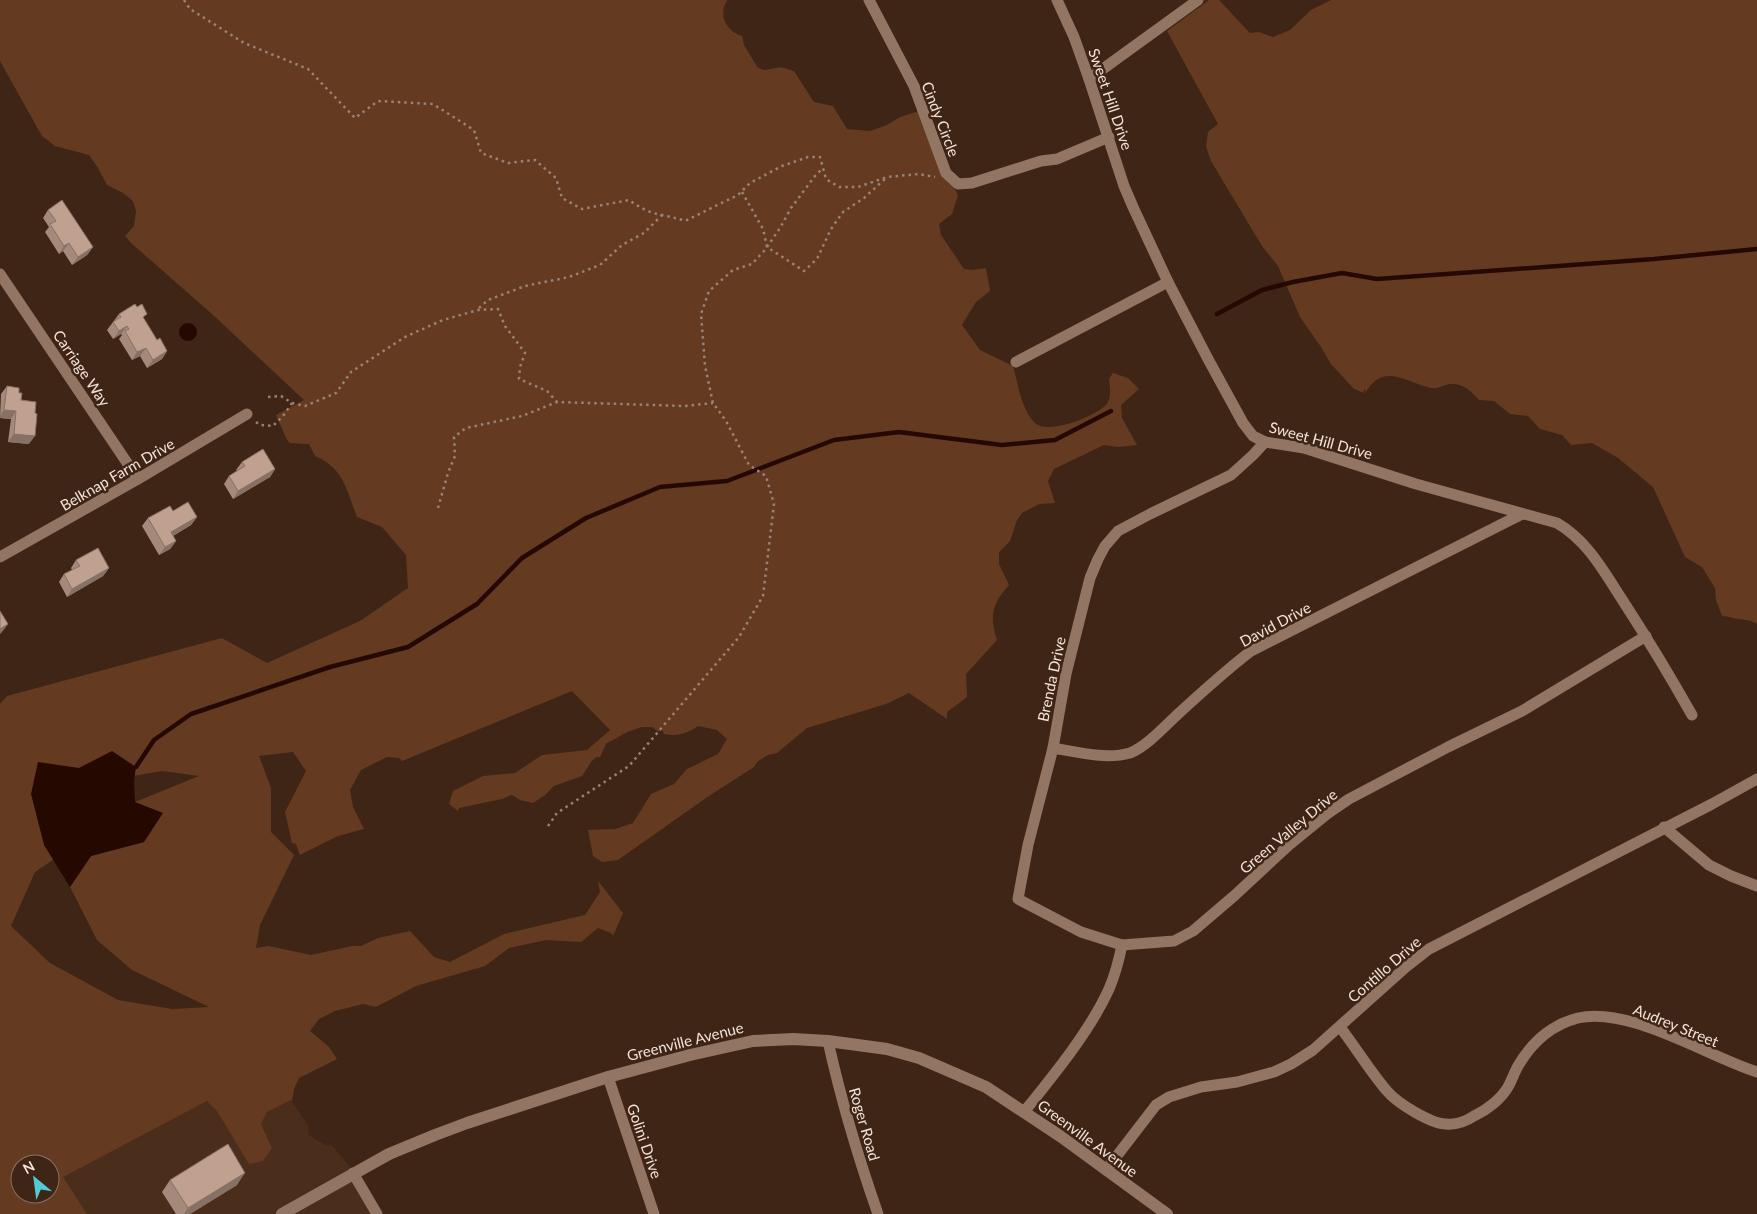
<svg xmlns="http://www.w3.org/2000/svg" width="1757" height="1214" font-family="Lato,sans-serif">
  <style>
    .built { fill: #4a2d1a }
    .green { fill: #643b20; fill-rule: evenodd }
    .water { fill: #250900 }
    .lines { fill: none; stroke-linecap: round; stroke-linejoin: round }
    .stream { stroke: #250900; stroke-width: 4.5 }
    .path { stroke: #988377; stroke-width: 2.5; stroke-dasharray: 2.5 4; stroke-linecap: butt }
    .minor { stroke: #937564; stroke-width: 11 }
    .tertiary { stroke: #937564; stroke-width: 12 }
    .wall { fill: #a58a7b }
    .shaded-wall { fill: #867164 }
    .building { fill: #c0a18f; stroke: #867164 }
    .labels { text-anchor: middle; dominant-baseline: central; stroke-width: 5; stroke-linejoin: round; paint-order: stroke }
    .street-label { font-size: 15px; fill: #f3e2d8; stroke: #3e2516 }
  </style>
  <rect width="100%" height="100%" fill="#3e2516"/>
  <polygon class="built" points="207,1100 217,1111 272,1148 261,1124 267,1112 291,1100 308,1125 309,1135 327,1146 331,1144 356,1174 378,1214 83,1214 60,1178"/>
  <g class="green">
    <path d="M0,0H727C718,16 726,31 742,36L744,45L758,68L765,70L781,67L794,71L814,102L833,106L847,129L870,131L887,125L900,117L923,110L952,184L958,195L952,214L939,224L941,235L964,269L973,270L986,268L990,291L976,302L962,325L980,350L1013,366C1018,384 1021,409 1035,423C1048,435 1094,417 1106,405C1112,398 1110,388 1109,379L1113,373L1128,378L1139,389L1121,405L1122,418L1137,445L1118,447L1104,445L1054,469L1048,481L1055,503L1039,504L1022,513L1017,520L1010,541L999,552V564L1009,585C992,604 989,616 997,640L966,674L967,697L947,712V719L909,693L886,704L807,728L777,753L768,755L757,762L754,767L706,798L618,860L602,862L593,856L588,830L615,829L633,823L651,794L674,784L687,769L718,754L727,739L717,730L698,726C687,733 678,737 664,734L662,730L659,732L652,727H642L627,732L606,744L600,757H596L591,762L582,776L554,786L545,795L533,803L520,800L512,795L502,799L459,808L458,811L449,804L453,791L483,776L515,773L542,755L587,750L610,730L572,691L402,761L399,758L387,757L361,770L350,790L353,807L364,829L338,836L300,855L296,844L292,843L285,812L306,771L293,752L259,756L271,788V832L294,855L260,925L256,948L269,946L311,955L352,946H361L378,938L410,931L434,957L450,962L504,934L585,915L600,892L598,881L623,913L613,936L611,933L598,928L581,942L546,940L509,948L485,966L416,986L376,1007L363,1004L335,1011L319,1019L310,1031L329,1047L337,1059L299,1078L294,1089L292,1101L291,1100L267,1112L261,1124L272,1148L263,1161L249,1164L217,1111L207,1101L63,1177L87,1214H0V704L7,696L222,638L267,663L360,621L408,588L406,555L382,527L357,517C347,491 343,467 315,456L309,444L290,443L287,440L276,415L304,400L212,314L131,243L125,236L134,226L136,211L133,201L123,193L107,185L98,168L89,155L55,146L42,136L0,61ZM162,771L199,776L135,802L144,842L91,856L70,887L97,940L132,970L209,1007L172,1009L118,1000L50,963L11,926L35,872L63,853L127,777ZM20,1164H50V1194H20Z"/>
    <path d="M1209,0H1219L1250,33L1259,32L1273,37L1290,30L1311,10L1331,0H1757V624C1749,619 1748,621 1739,619C1733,619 1729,616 1722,616L1716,600L1715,588L1702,567L1685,557L1653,487L1618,458L1592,443L1571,445L1562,435L1540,429L1528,416L1510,414L1494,401L1479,400C1471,391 1463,383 1450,384C1443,385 1438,389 1431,388C1406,382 1383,362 1366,392L1364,389V393L1354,389L1331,364L1321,347L1300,317L1278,266L1262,246L1211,161L1206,146L1208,132L1218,124L1167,31Z"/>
  </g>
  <g class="water">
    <circle cx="188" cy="332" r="9"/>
    <polygon points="112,751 136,767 134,781 135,802 163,813 144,842 91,856 70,887 44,845 31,794 38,762 79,768"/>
  </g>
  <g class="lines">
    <g class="stream">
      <polyline points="1217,314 1262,290 1293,282 1342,273 1377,279 1654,259 1757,249"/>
      <polyline points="136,767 154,740 191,714 330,667 408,647 477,604 522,558 586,518 660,487 727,481 834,440 899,432 1002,445 1055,440 1111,411"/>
    </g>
    <g class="path">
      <path d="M184,0L190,9L244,43L308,69L355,118L378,101L433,104L474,130L481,153L508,163L535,160L556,178L562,198L582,209L629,200C639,207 649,213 662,215C670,217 677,218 685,221L738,195L750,183L782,166L808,157H820L826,179L839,187H858L887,177L919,174L935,177"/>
      <polyline points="742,192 763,229 767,247 804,271 817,259 831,229 843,212 864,198 886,178"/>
      <polyline points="479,308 488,300 525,286 569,277 600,265 622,245 644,233 662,215"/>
      <polyline points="268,397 281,396 292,403 305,406 336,393 351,372 405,337 443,320 478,310 498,309 505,326 525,353 520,367 519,379 547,391 557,402"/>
      <polyline points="256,422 260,425 273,426 283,416 292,403"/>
      <polyline points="438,508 448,473 455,456 454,437 466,428 522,416 557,402 685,406 713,403"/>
      <polyline points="548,826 557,813 629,766 739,637 763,596 774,504 766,476 749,465 726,421 713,403 705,366 701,314 709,291 733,270 752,264 765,250 780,228 791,208 815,176 823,168"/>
    </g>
    <g class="minor">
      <polyline points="869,0 914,86 946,173 958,184 972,183 1041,161 1057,159 1109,137"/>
      <path d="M1057,0L1074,37L1089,79L1124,186L1133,207L1168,282L1208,359L1243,423L1253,436L1265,442L1304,448L1416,484L1557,523C1588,541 1604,572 1623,601C1647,638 1670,676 1692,715"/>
      <polyline points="1089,79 1198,0"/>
      <polyline points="0,274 138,479"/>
      <polyline points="1016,362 1168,282"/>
      <polyline points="0,557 138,479 247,414"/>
      <path d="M1053,748C1077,752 1106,760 1130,753C1146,747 1165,726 1178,714C1202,692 1225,671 1251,651L1522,514"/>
      <polyline points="1664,827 1709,865 1731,876 1757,886"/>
      <polyline points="1122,945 1081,932 1018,899 1028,845 1053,748 1066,674 1090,578 1098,559 1105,546 1118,531 1150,514 1231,475 1253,455 1265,442"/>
      <path d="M1340,1027C1356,1048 1370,1071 1387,1091C1397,1103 1431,1124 1446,1124C1457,1125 1465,1122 1474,1116C1487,1110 1501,1099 1508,1087C1512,1080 1514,1073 1518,1066C1532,1042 1551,1025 1578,1018C1629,1006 1707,1056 1757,1072"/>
      <path d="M828,1041C841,1100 858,1157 878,1214"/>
      <polyline points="608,1077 654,1214"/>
      <path d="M1024,1112C1053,1076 1090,1031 1109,989C1115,975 1119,960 1122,945L1174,941L1193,931L1234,896L1289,845L1327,814L1349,799L1448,747L1522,711L1646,636"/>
      <polyline points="1106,1170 1156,1105 1169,1097 1201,1087 1237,1082 1274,1072 1291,1064 1313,1050 1406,967 1429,949 1712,804 1757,779"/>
      <polyline points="353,1173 377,1214"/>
    </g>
    <polyline class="tertiary" points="282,1214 389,1154 435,1135 467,1123 608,1077 690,1055 753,1041 793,1039 828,1041 887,1049 919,1058 986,1087 1060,1136 1167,1214"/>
  </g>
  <g class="wall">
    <polygon points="48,210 93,247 87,255 72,265 63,251 59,254 45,232 49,227 43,218"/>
    <polygon points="119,314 144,319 157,340 167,351 162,359 147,368 140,356 132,360 119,339 122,335 121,334 113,339 107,330"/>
    <polygon points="7,386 19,393 21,400 29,444 8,442 11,419 0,418 1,394"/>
    <polygon points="242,462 275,469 270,477 233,499 224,484 229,476 237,471 236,470"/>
    <polygon points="173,511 197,517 191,525 173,536 176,541 170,549 159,555 142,526 148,518"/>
    <polygon points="76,560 109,568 103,576 67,597 59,582 64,574 72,570 71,568"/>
    <polygon points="170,1180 237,1185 190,1214 176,1214 162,1192"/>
  </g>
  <g class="shaded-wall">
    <polygon points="69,243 63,251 59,254 64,246"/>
    <polygon points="93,247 87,255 72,265 78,257"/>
    <polygon points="127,326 121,334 113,339 119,331"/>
    <polygon points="146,348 140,356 132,360 137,352"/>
    <polygon points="167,351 162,359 147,368 153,360"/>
    <polygon points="4,410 16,411 11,419 0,418 0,416"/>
    <polygon points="14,434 35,436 29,444 8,442"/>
    <polygon points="275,469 270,477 233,499 238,491"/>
    <polygon points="197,517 191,525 165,540 171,532"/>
    <polygon points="176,541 170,549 159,555 165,547"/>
    <polygon points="109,568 103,576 67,597 72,589"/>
    <polygon points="8,624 2,632 0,634 0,629"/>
    <polygon points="245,1173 237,1185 190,1214 184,1214 188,1208"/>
  </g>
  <g class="building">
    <polygon points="62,200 93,247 78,257 69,243 64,246 50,224 56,221 48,210"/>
    <polygon points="135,304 137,307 142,304 147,314 143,317 157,340 160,338 167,351 153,360 146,348 137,352 125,331 129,329 127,326 119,331 113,322 121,317 119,314"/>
    <polygon points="7,386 19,388 19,393 22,393 21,400 36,402 35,413 37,414 35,436 14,434 16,411 4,410"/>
    <polygon points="263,449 275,469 238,491 229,476 245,466 242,462"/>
    <polygon points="188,502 197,517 171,532 176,541 165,547 148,518 170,506 173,511"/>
    <polygon points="98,548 109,568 72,589 64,574 80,566 76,560"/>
    <polygon points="0,611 8,624 0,629"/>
    <polygon points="228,1144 245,1173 188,1208 170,1180"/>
  </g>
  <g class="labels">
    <g class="street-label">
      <text transform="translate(1111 99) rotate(71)">Sweet Hill Drive</text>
      <text transform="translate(941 119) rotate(69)">Cindy Circle</text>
      <text transform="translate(82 368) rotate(56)">Carriage Way</text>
      <text transform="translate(1321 440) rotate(15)">Sweet Hill Drive</text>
      <text transform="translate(117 474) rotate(-30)">Belknap Farm Drive</text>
      <text transform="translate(1275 624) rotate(-28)">David Drive</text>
      <text transform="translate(1051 679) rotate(-78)">Brenda Drive</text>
      <text transform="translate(1288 831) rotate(-40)">Green Valley Drive</text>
      <text transform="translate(1384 969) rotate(-41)">Contillo Drive</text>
      <text transform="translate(1676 1025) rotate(22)">Audrey Street</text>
      <text transform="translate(685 1041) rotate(-14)">Greenville Avenue</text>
      <text transform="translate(865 1124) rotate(74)">Roger Road</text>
      <text transform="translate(1088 1138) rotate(36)">Greenville Avenue</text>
      <text transform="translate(645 1141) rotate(71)">Golini Drive</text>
    </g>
  </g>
  <g transform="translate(35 1179) rotate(331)"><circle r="24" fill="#3e2516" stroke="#867164"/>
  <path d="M0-4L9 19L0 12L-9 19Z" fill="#51ccd5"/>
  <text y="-8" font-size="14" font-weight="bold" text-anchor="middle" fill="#f3e2d8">N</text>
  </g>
</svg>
